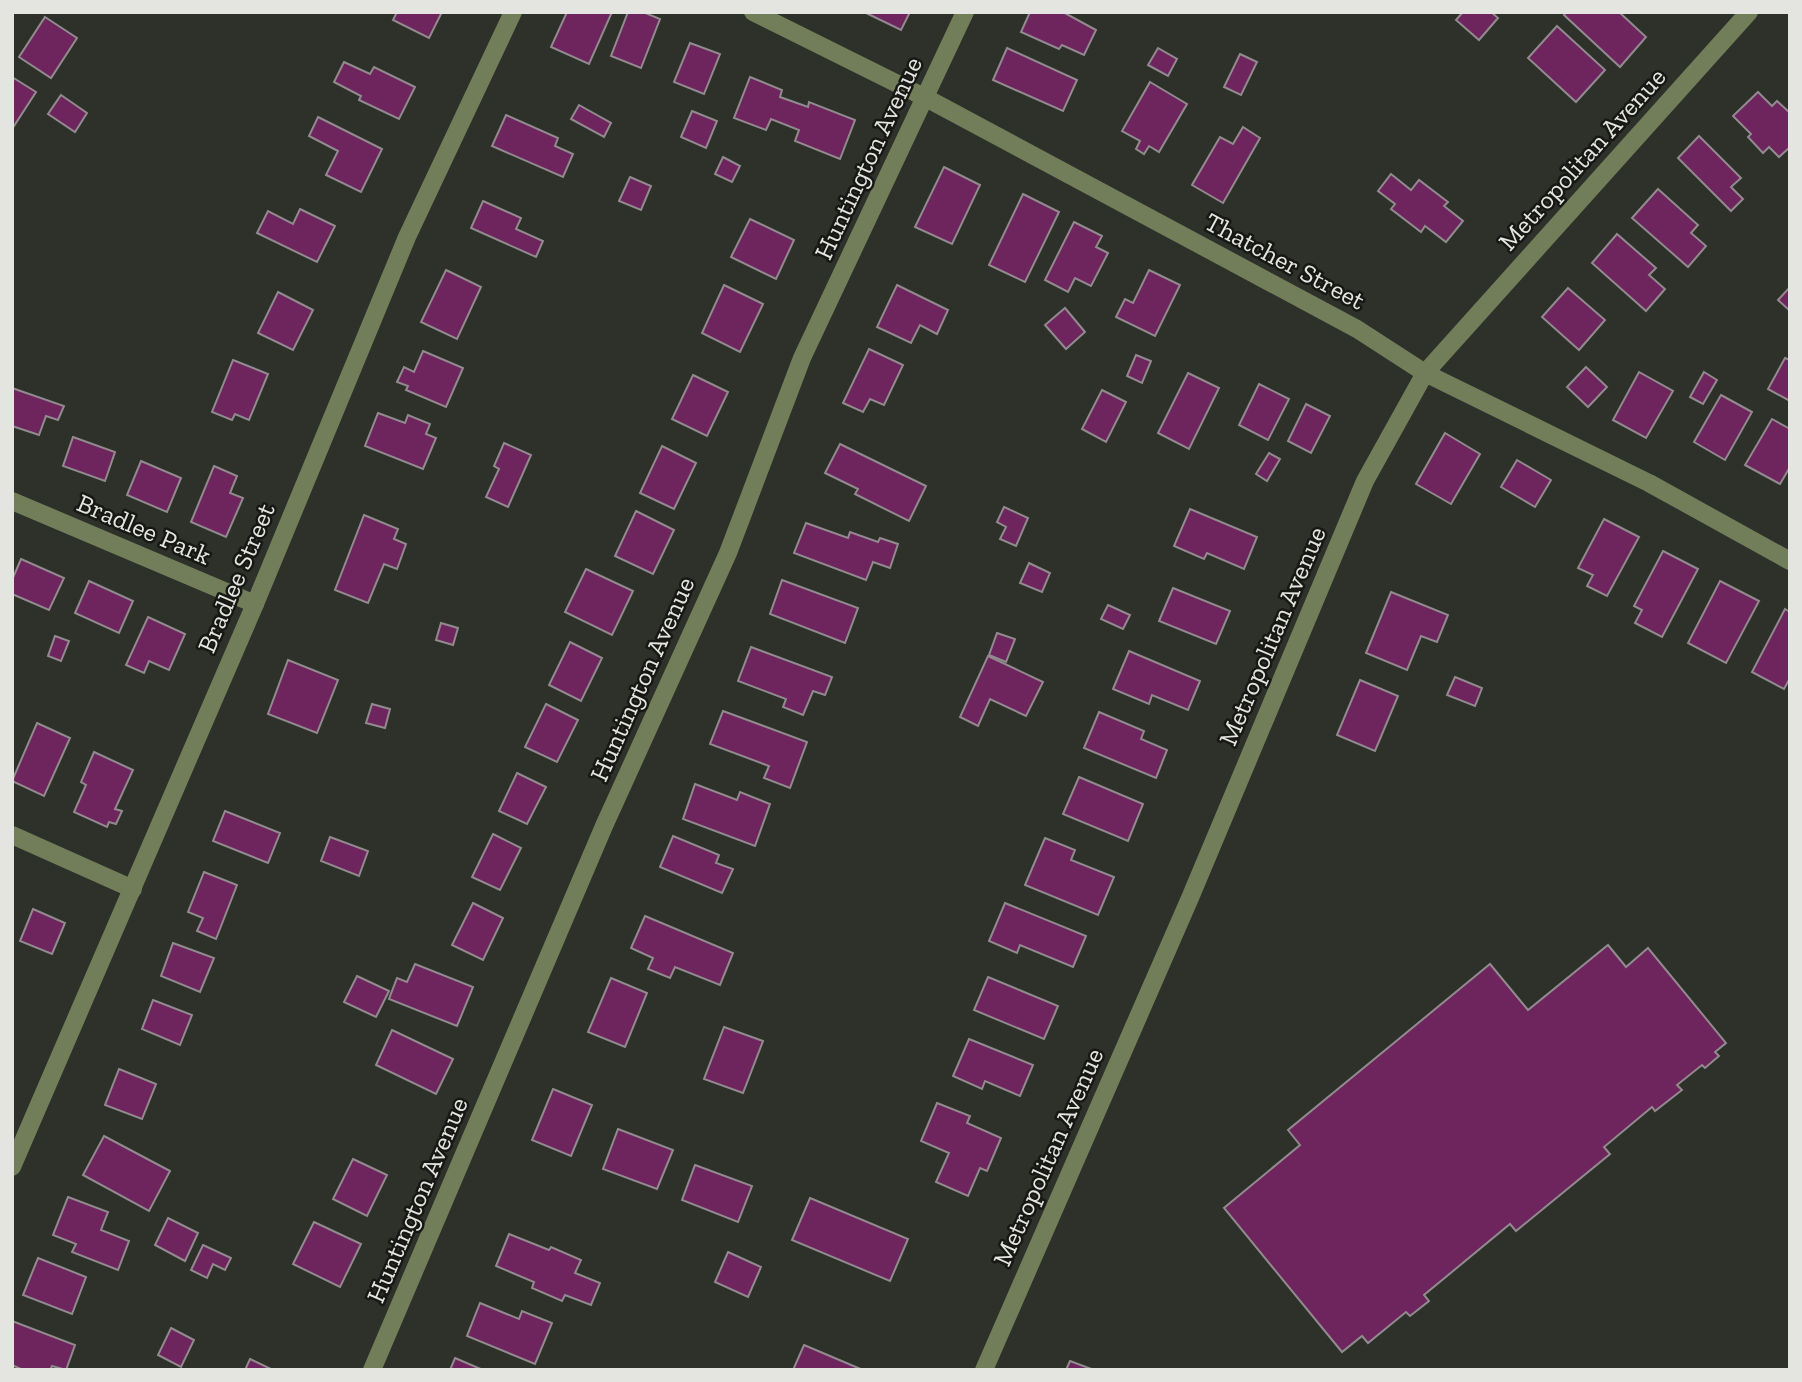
<svg xmlns="http://www.w3.org/2000/svg" width="1802" height="1382" font-family="'Zilla Slab',serif">
  <style>
    .building { fill: #6e245c; stroke: #918a8e; stroke-width: 2 }
    .lines { fill: none; stroke-linecap: round; stroke-linejoin: round }
    .minor { stroke: #727e59; stroke-width: 18 }
    .labels { text-anchor: middle; dominant-baseline: central; stroke-width: 5; stroke-linejoin: round; paint-order: stroke }
    .street-label { font-size: 26px; fill: #e4e5e1; stroke: #171815 }
  </style>
  <rect width="100%" height="100%" fill="#2e302a"/>
  <g class="building">
    <polygon points="397,12 442,12 429,38 393,20"/>
    <polygon points="567,12 612,12 589,64 551,47"/>
    <polygon points="628,12 643,12 660,19 641,68 611,56"/>
    <polygon points="864,12 910,12 901,30"/>
    <polygon points="1030,12 1063,12 1096,30 1084,55 1062,45 1059,49 1021,32"/>
    <polygon points="1463,12 1491,12 1498,18 1479,40 1456,20"/>
    <polygon points="1566,12 1619,12 1646,37 1620,67 1564,15"/>
    <polygon points="45,17 77,38 51,78 19,57"/>
    <polygon points="1557,26 1605,70 1576,102 1528,58"/>
    <polygon points="690,43 720,54 704,94 674,82"/>
    <polygon points="1007,48 1077,80 1063,111 993,80"/>
    <polygon points="1158,48 1177,59 1168,76 1148,65"/>
    <polygon points="1240,54 1257,62 1241,95 1224,87"/>
    <polygon points="344,62 370,74 374,67 415,87 399,119 359,100 361,96 334,82"/>
    <polygon points="12,77 36,92 12,129"/>
    <polygon points="750,77 782,90 780,97 808,107 809,102 855,120 840,159 795,141 799,130 771,119 766,130 734,118"/>
    <polygon points="1150,82 1187,104 1159,152 1149,146 1144,154 1136,149 1140,141 1122,131"/>
    <polygon points="1758,92 1772,106 1777,101 1790,113 1790,147 1779,157 1769,147 1763,153 1748,137 1751,134 1733,116"/>
    <polygon points="61,95 87,113 75,132 48,114"/>
    <polygon points="579,105 611,123 604,137 571,119"/>
    <polygon points="692,111 717,121 706,148 681,137"/>
    <polygon points="506,115 558,138 555,146 573,154 563,177 492,146"/>
    <polygon points="318,117 382,149 361,192 326,175 338,151 309,136"/>
    <polygon points="1243,127 1260,138 1223,203 1192,185 1220,137 1233,144"/>
    <polygon points="1699,136 1741,178 1731,187 1743,199 1731,211 1678,158"/>
    <polygon points="723,157 740,166 732,182 715,174"/>
    <polygon points="944,167 980,185 952,244 915,227"/>
    <polygon points="1391,174 1411,190 1419,180 1448,202 1444,206 1463,221 1446,242 1425,226 1421,232 1391,209 1395,204 1378,191"/>
    <polygon points="630,177 651,186 641,210 619,201"/>
    <polygon points="1658,189 1698,225 1691,233 1706,246 1688,267 1632,218"/>
    <polygon points="1023,194 1059,212 1025,282 989,265"/>
    <polygon points="483,201 521,218 516,229 543,241 536,257 471,228"/>
    <polygon points="300,209 335,226 317,262 257,233 268,211 293,224"/>
    <polygon points="750,219 794,240 776,279 731,257"/>
    <polygon points="1074,222 1102,236 1096,247 1108,253 1091,286 1075,278 1068,292 1045,280"/>
    <polygon points="1617,234 1656,268 1649,275 1665,289 1646,311 1592,263"/>
    <polygon points="446,270 481,287 457,339 421,322"/>
    <polygon points="1149,270 1180,285 1155,336 1116,317 1125,299 1133,303"/>
    <polygon points="724,285 763,304 740,352 702,333"/>
    <polygon points="897,285 948,310 937,334 920,325 911,343 877,327"/>
    <polygon points="1790,287 1790,311 1778,300"/>
    <polygon points="1568,288 1605,320 1579,350 1542,317"/>
    <polygon points="278,292 313,310 293,350 258,333"/>
    <polygon points="1065,308 1085,332 1066,349 1045,325"/>
    <polygon points="869,349 903,365 884,405 870,399 863,412 843,403"/>
    <polygon points="423,351 463,368 446,407 406,390 408,386 397,382 404,367 414,372"/>
    <polygon points="1136,355 1151,361 1142,383 1127,376"/>
    <polygon points="1785,358 1790,360 1790,401 1768,389"/>
    <polygon points="233,360 268,374 249,420 235,414 232,420 212,412"/>
    <polygon points="1586,367 1607,387 1588,407 1567,387"/>
    <polygon points="1639,372 1673,391 1646,438 1613,420"/>
    <polygon points="1704,372 1717,380 1703,404 1690,397"/>
    <polygon points="1188,373 1219,388 1189,449 1158,433"/>
    <polygon points="693,375 728,392 707,436 672,419"/>
    <polygon points="1259,384 1289,399 1268,440 1239,425"/>
    <polygon points="12,388 64,406 58,420 46,416 39,435 12,426"/>
    <polygon points="1102,390 1126,402 1106,442 1082,429"/>
    <polygon points="1721,395 1752,412 1725,460 1694,442"/>
    <polygon points="1306,404 1330,416 1311,453 1288,441"/>
    <polygon points="378,413 405,423 408,415 430,424 426,434 436,438 423,469 365,446"/>
    <polygon points="1772,419 1790,429 1790,467 1780,484 1745,465"/>
    <polygon points="1445,433 1480,454 1451,504 1416,484"/>
    <polygon points="73,437 115,452 105,481 63,466"/>
    <polygon points="504,443 531,455 508,507 486,497 499,469 494,466"/>
    <polygon points="840,444 926,486 909,521 855,494 858,489 825,473"/>
    <polygon points="662,446 696,463 674,509 640,493"/>
    <polygon points="1269,453 1280,459 1267,481 1256,474"/>
    <polygon points="1517,460 1551,480 1535,507 1501,487"/>
    <polygon points="141,461 181,478 167,512 127,495"/>
    <polygon points="214,466 237,476 230,493 243,498 226,537 191,522"/>
    <polygon points="1004,507 1028,518 1016,546 1000,539 1006,527 997,522"/>
    <polygon points="1190,509 1257,537 1244,569 1207,553 1204,559 1174,546"/>
    <polygon points="636,511 674,530 653,574 615,556"/>
    <polygon points="364,515 398,529 394,539 406,544 397,569 384,564 368,603 335,590"/>
    <polygon points="1604,519 1639,537 1607,596 1587,586 1593,575 1578,568"/>
    <polygon points="806,523 848,538 850,532 878,542 880,538 898,544 890,568 873,562 866,580 794,553"/>
    <polygon points="1663,551 1698,569 1662,637 1635,623 1642,610 1634,606"/>
    <polygon points="21,559 64,578 49,610 12,594 12,580"/>
    <polygon points="1029,563 1050,573 1042,592 1020,583"/>
    <polygon points="586,569 633,591 612,635 565,612"/>
    <polygon points="782,580 858,608 845,643 770,614"/>
    <polygon points="89,581 133,601 119,633 75,613"/>
    <polygon points="1720,581 1759,601 1726,663 1688,643"/>
    <polygon points="1173,588 1230,611 1216,644 1159,621"/>
    <polygon points="1391,592 1448,615 1437,642 1421,636 1407,670 1366,653"/>
    <polygon points="1108,605 1130,615 1123,629 1101,619"/>
    <polygon points="1785,609 1790,612 1790,678 1784,689 1752,672"/>
    <polygon points="148,617 185,634 169,670 149,661 144,673 126,665"/>
    <polygon points="441,623 458,628 453,645 436,640"/>
    <polygon points="997,633 1015,639 1006,662 989,655"/>
    <polygon points="55,636 69,641 61,661 48,656"/>
    <polygon points="570,642 602,658 581,701 549,685"/>
    <polygon points="751,647 832,677 825,695 813,691 803,715 783,707 786,699 738,681"/>
    <polygon points="1129,651 1200,681 1188,710 1152,695 1149,704 1113,689"/>
    <polygon points="988,656 1043,682 1026,716 990,699 978,726 960,717"/>
    <polygon points="288,660 338,680 317,733 268,714"/>
    <polygon points="1455,677 1482,688 1475,706 1447,695"/>
    <polygon points="1360,680 1398,696 1375,751 1337,735"/>
    <polygon points="372,704 390,709 385,728 366,723"/>
    <polygon points="546,704 578,720 557,762 525,747"/>
    <polygon points="723,711 807,742 790,788 764,778 769,766 710,744"/>
    <polygon points="1099,712 1144,731 1141,739 1167,750 1156,778 1084,748"/>
    <polygon points="37,723 70,738 44,796 12,781"/>
    <polygon points="94,752 133,770 115,809 122,811 116,824 109,822 107,827 74,812 86,785 81,782"/>
    <polygon points="517,773 546,787 527,824 499,811"/>
    <polygon points="1079,777 1143,804 1128,841 1063,814"/>
    <polygon points="695,784 737,800 740,792 770,804 755,846 683,819"/>
    <polygon points="225,811 280,833 268,863 213,841"/>
    <polygon points="493,834 521,848 500,890 472,877"/>
    <polygon points="673,836 719,855 716,863 733,869 722,893 660,867"/>
    <polygon points="330,837 368,851 359,876 321,861"/>
    <polygon points="1045,838 1075,850 1071,860 1114,877 1098,915 1025,885"/>
    <polygon points="204,872 237,885 216,939 197,931 203,918 188,912"/>
    <polygon points="473,903 503,918 483,960 452,945"/>
    <polygon points="1005,903 1086,936 1073,967 1020,945 1017,953 989,941"/>
    <polygon points="33,909 65,923 52,954 20,941"/>
    <polygon points="645,916 733,953 720,985 675,967 670,978 648,969 653,958 631,948"/>
    <polygon points="173,943 214,958 200,992 161,976"/>
    <polygon points="1608,945 1626,967 1648,948 1726,1043 1715,1052 1719,1056 1705,1068 1702,1065 1677,1085 1682,1090 1655,1111 1652,1107 1604,1147 1610,1154 1516,1231 1510,1224 1424,1295 1429,1301 1410,1316 1406,1312 1368,1343 1362,1336 1342,1352 1224,1208 1300,1145 1288,1130 1490,964 1528,1010"/>
    <polygon points="415,964 473,987 457,1026 389,999 397,978 407,982"/>
    <polygon points="357,976 389,991 376,1017 344,1002"/>
    <polygon points="988,977 1058,1006 1044,1039 974,1010"/>
    <polygon points="611,978 647,993 625,1047 588,1032"/>
    <polygon points="153,1000 192,1015 180,1045 142,1029"/>
    <polygon points="724,1027 763,1041 743,1093 704,1079"/>
    <polygon points="392,1030 453,1059 436,1094 376,1065"/>
    <polygon points="969,1039 1033,1065 1020,1096 985,1081 982,1089 953,1076"/>
    <polygon points="119,1069 156,1084 142,1119 105,1105"/>
    <polygon points="553,1089 592,1105 571,1156 532,1140"/>
    <polygon points="937,1103 970,1116 967,1123 1001,1138 987,1171 980,1168 968,1196 936,1182 949,1153 921,1141"/>
    <polygon points="618,1129 673,1150 657,1189 603,1169"/>
    <polygon points="104,1136 170,1171 149,1211 83,1175"/>
    <polygon points="353,1159 387,1175 367,1216 333,1199"/>
    <polygon points="695,1165 752,1186 738,1222 682,1200"/>
    <polygon points="68,1197 108,1212 101,1230 129,1241 118,1270 72,1252 76,1244 53,1235"/>
    <polygon points="810,1198 908,1239 890,1281 792,1240"/>
    <polygon points="168,1218 198,1233 185,1261 155,1245"/>
    <polygon points="314,1222 361,1244 340,1287 293,1264"/>
    <polygon points="509,1234 549,1250 551,1247 581,1260 575,1273 600,1283 591,1305 565,1295 562,1301 532,1288 534,1282 496,1266"/>
    <polygon points="203,1245 231,1258 225,1270 213,1264 207,1278 191,1270"/>
    <polygon points="728,1252 761,1267 748,1297 715,1282"/>
    <polygon points="38,1258 86,1277 72,1314 23,1295"/>
    <polygon points="480,1303 519,1319 522,1311 552,1323 535,1364 467,1336"/>
    <polygon points="12,1321 75,1345 66,1370 52,1366 50,1370 23,1370 12,1365"/>
    <polygon points="171,1328 194,1340 181,1367 158,1355"/>
    <polygon points="804,1345 863,1370 793,1370"/>
    <polygon points="455,1358 483,1370 450,1370"/>
    <polygon points="250,1359 273,1370 245,1370"/>
    <polygon points="1070,1361 1094,1370 1066,1370"/>
  </g>
  <g class="lines">
    <g class="minor">
      <polyline points="753,12 926,98 1357,329 1425,373 1649,483 1790,561"/>
      <polyline points="12,501 255,604"/>
      <polyline points="12,835 133,889"/>
      <polyline points="12,1167 255,604 407,237 513,12"/>
      <polyline points="372,1370 604,826 728,553 802,358 965,12"/>
      <polyline points="984,1370 1190,898 1365,481 1425,373 1749,12"/>
    </g>
  </g>
  <g class="labels">
    <g class="street-label">
      <text transform="translate(868 158) rotate(-65)">Huntington Avenue</text>
      <text transform="translate(1582 159) rotate(-48)">Metropolitan Avenue</text>
      <text transform="translate(1285 261) rotate(28)">Thatcher Street</text>
      <text transform="translate(144 529) rotate(23)">Bradlee Park</text>
      <text transform="translate(236 578) rotate(-67)">Bradlee Street</text>
      <text transform="translate(1272 636) rotate(-67)">Metropolitan Avenue</text>
      <text transform="translate(642 679) rotate(-66)">Huntington Avenue</text>
      <text transform="translate(1048 1157) rotate(-66)">Metropolitan Avenue</text>
      <text transform="translate(417 1200) rotate(-67)">Huntington Avenue</text>
    </g>
  </g>
  <rect width="1802" height="1382" fill="none" stroke="#e4e5e1" stroke-width="28"/>
</svg>
